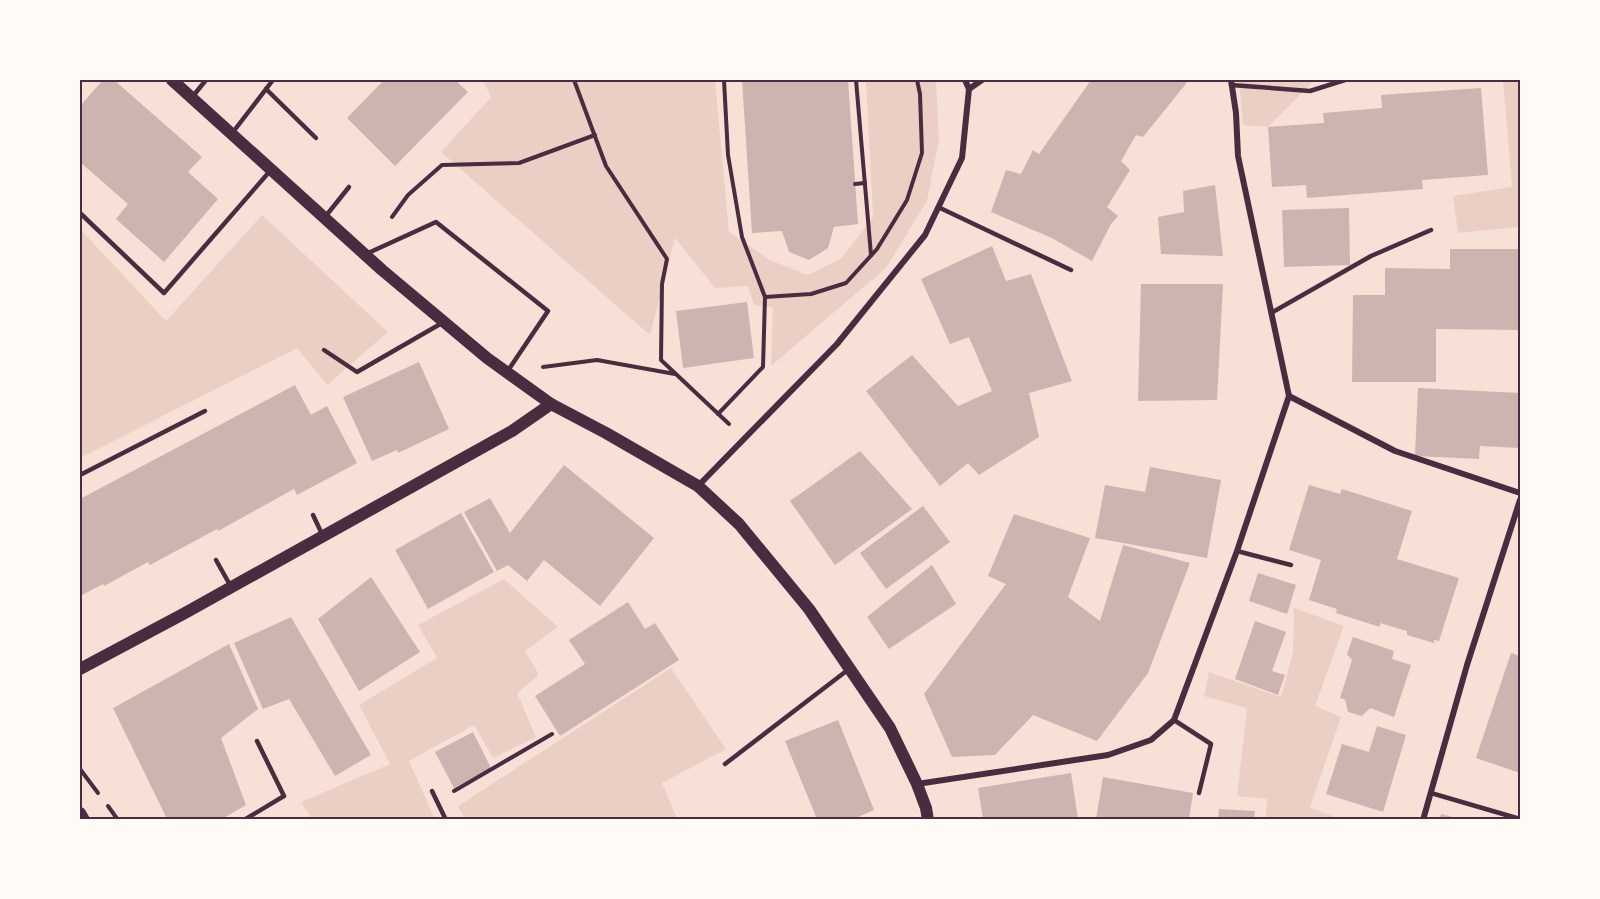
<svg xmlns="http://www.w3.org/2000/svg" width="1600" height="899" font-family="'Noto Sans',sans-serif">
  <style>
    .green { fill: #ebcfc5 }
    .building { fill: #ccb4b1 }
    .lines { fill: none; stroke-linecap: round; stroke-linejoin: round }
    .path { stroke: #4a2c40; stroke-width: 4 }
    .service { stroke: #4a2c40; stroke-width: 4.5 }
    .minor { stroke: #4a2c40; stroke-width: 6 }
    .secondary { stroke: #4a2c40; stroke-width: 12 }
    .neatline { fill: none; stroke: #4a2c40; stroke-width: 2 }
  </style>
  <rect width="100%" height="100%" fill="#f7e1d7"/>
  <g class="green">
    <polygon points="483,80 715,80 729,232 770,260 807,275 841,259 873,217 866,80 935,80 936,84 939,139 927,201 886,268 771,366 773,307 754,305 748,286 715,288 675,238 650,335 441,152 491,97"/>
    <polygon points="1239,80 1315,80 1268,127 1243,125"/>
    <polygon points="1503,80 1520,80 1520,227 1458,233 1453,196 1512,187"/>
    <polygon points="262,215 388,332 327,385 297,348 80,458 80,229 166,321"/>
    <polygon points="504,579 558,627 525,651 539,675 517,693 536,737 493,758 474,725 409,761 435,819 312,819 301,802 390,764 359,705 437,658 418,625"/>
    <polygon points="1294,608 1344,626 1315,706 1341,717 1310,807 1340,819 1266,819 1267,799 1237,796 1247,708 1204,696 1209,672 1281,697 1293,652"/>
    <polygon points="671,668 726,749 662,783 677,819 465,819 458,806"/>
  </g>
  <g class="building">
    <polygon points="103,80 114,80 202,157 188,172 218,199 164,262 116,219 128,204 80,162 80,106"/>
    <polygon points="384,80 455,80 468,92 395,166 347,118"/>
    <polygon points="742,80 848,80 858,224 834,227 828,248 809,260 789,252 782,231 752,233"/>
    <polygon points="1091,80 1189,80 1143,137 1136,135 1121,161 1130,170 1107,207 1118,216 1111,224 1092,261 1052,238 991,212 1006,170 1021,174 1033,150 1039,154"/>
    <polygon points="1481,88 1488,175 1422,180 1423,189 1307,198 1306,185 1272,187 1268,127 1324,123 1323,113 1382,108 1381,95"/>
    <polygon points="1215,185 1223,256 1161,254 1158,217 1184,212 1183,191"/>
    <polygon points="1349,208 1350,265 1284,267 1282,210"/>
    <polygon points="992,246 1006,281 1031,274 1072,381 1029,393 1039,437 979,475 968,463 940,486 866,391 912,355 958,406 992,391 969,337 950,344 921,279"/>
    <polygon points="1450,249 1520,249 1520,330 1436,329 1436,382 1352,382 1353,295 1385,295 1385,268 1450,269"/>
    <polygon points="1141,284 1223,284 1217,400 1138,401"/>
    <polygon points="747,302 754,358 683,368 676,311"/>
    <polygon points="419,362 449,429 398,453 397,450 372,461 343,397"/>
    <polygon points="295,385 311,415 327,406 357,463 297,495 294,489 218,531 217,529 150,565 148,562 104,586 103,584 80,596 80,499"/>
    <polygon points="1418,388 1520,393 1520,448 1480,446 1479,459 1415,456"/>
    <polygon points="860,451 912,509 835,565 790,501"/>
    <polygon points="564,465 654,538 600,606 544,560 527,581 508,565 497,571 464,512 490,498 510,533"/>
    <polygon points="1150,467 1221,480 1207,558 1095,538 1105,485 1145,492"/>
    <polygon points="1309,485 1340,494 1342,489 1412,511 1397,559 1459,578 1439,641 1434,640 1434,643 1407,635 1407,631 1380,623 1380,627 1336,613 1337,609 1309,600 1321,560 1289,550"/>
    <polygon points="923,506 950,542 886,589 860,553"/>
    <polygon points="461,513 494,572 428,609 395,550"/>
    <polygon points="1014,514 1090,538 1068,597 1100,621 1123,545 1190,563 1148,673 1097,741 1033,715 995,755 952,757 924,694 1006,584 988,576"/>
    <polygon points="932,565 956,604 889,649 867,617"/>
    <polygon points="1258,573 1296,585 1287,614 1249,601"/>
    <polygon points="371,577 420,652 359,691 318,619"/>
    <polygon points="628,602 645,629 655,623 679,660 560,736 535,696 585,664 569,640"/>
    <polygon points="291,617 371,755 335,776 289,699 263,709 234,643"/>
    <polygon points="1255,621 1286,632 1272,671 1285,675 1278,695 1235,679"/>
    <polygon points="1353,637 1394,651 1392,659 1411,665 1394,717 1370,708 1362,716 1348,712 1345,700 1340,698 1352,660 1347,654"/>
    <polygon points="229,644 258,709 221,738 246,805 222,819 167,819 113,708"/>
    <polygon points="1511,653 1520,656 1520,773 1476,758"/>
    <polygon points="838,720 874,810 856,818 856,819 817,819 785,741"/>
    <polygon points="1377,726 1406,735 1383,812 1326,794 1342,744 1369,752"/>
    <polygon points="473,732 491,768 454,788 435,752"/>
    <polygon points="1071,773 1078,819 983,819 978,788"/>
    <polygon points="1103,777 1193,793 1189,819 1096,819"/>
    <polygon points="1219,809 1255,811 1254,819 1218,819"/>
    <polygon points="1441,814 1460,819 1440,819"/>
  </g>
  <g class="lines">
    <g class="path">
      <polyline points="574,80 606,166 667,259 662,284 661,360 729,424"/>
      <polyline points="856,80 871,255"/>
      <polyline points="855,184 865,183"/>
      <polyline points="392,217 408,195 442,165 519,163 595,135"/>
      <polyline points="765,297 811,294 846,283 877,249 907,200 922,153 920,94 917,80"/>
      <polyline points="543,367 597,360 675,374"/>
      <polyline points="718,414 763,367 765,297 742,237 728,155 724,80"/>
      <polyline points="80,769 98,793"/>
      <polyline points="454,791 552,734"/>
      <polyline points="108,806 118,820"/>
    </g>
    <g class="service">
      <polyline points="1231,85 1310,91 1345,80"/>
      <polyline points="266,89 316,138"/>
      <polyline points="193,96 206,80"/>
      <polyline points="233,132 273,80"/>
      <polyline points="938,207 1071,270"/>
      <polyline points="80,213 164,293 270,171"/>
      <polyline points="325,217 349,187"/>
      <polyline points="366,254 436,222 548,311 507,372"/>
      <polyline points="1271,313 1371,256 1431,230"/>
      <polyline points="324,350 357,372 442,323"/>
      <polyline points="80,475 205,411"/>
      <polyline points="313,515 322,534"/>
      <polyline points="1237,551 1291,565"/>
      <polyline points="216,560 230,585"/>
      <polyline points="1174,720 1211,744 1199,793"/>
      <polyline points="725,764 849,669"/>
      <polyline points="432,791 446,820"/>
      <polyline points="1431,793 1520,819"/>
      <polyline points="244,820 284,796 257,741"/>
    </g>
    <g class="minor">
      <polyline points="965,80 969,89"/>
      <polyline points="1231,80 1236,113 1238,156 1289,396 1395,451 1520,493"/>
      <polyline points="969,89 982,80"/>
      <polyline points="698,486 837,344 925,235 962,158 969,89"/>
      <polyline points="917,784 1108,755 1151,740 1174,720 1237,551 1289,396"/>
      <polyline points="1423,820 1467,665 1520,500"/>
    </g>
    <g class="secondary">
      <polyline points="172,80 382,270 487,358 551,404 606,433 698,486 739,524 809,609 890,728 917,784 926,808 928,820"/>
      <polyline points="80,669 185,613 512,431 551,404"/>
      <polyline points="80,813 84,820"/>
    </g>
  </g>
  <rect width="1600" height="899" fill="none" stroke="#fffaf5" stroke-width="162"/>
  <rect x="81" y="81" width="1438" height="737" class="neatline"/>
</svg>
